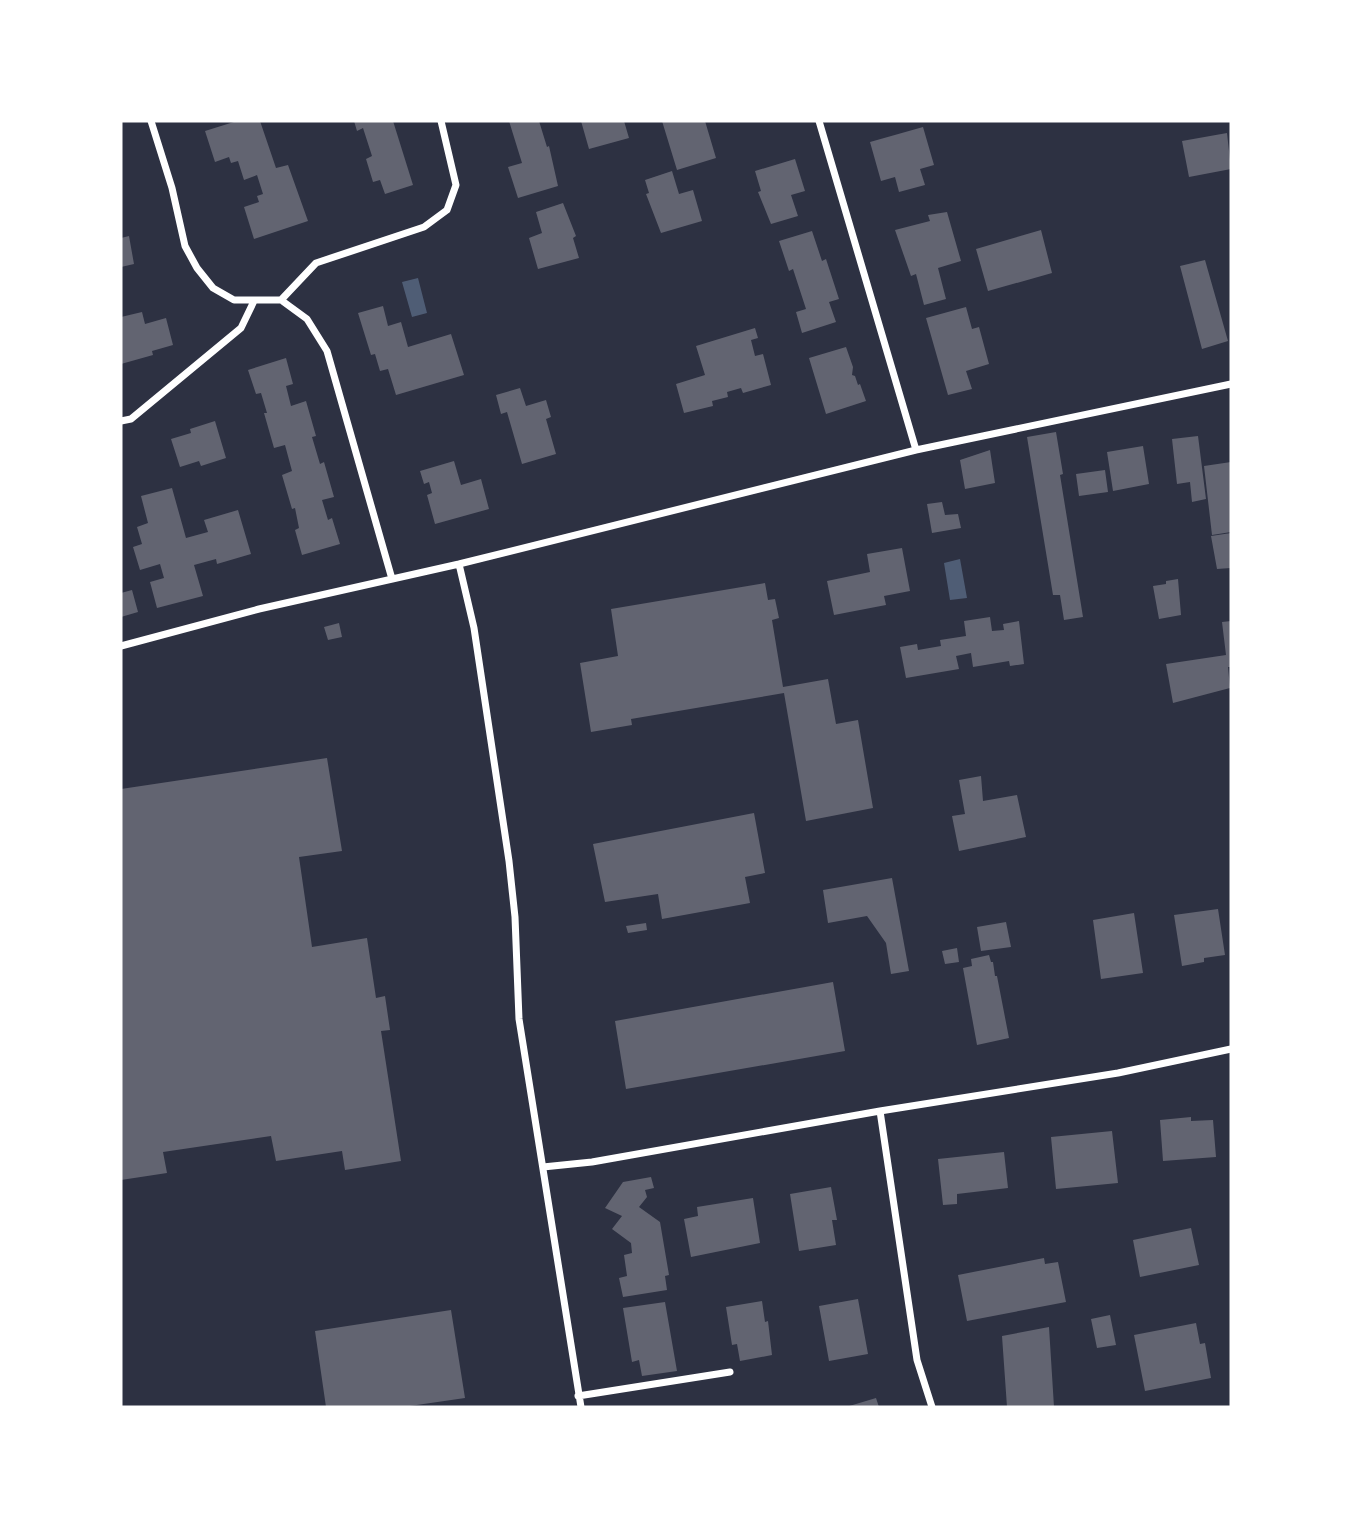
<svg xmlns="http://www.w3.org/2000/svg" width="1352" height="1528" font-family="'Source Serif 4',serif">
	<style>
		.water { fill: #4f5d75 }
		.building { fill: #626471 }
		.lines { fill: none; stroke-linecap: round; stroke-linejoin: round }
		.minor { stroke: #fff; stroke-width: 7 }
	</style>
	<rect width="100%" height="100%" fill="#2d3142"/>
	<path class="water" d="M418,278L427,313L412,317L402,282Z
		M960,559L967,598L950,600L944,563Z"/>
	<path class="building" d="M237,121H260L276,168L288,165L308,221L254,239L244,207L259,202L257,196L263,194L257,175L244,180L238,161L231,163L229,157L215,162L205,131Z
		M354,121H393L413,185L385,194L380,180L373,182L366,159L372,156L363,128L357,131Z
		M509,121H539L547,147L549,146L558,186L518,198L508,167L522,163Z
		M581,121H624L629,138L589,149Z
		M662,121H705L716,158L677,170Z
		M923,127L934,165L920,169L925,185L899,192L895,177L881,181L870,142Z
		M1227,133L1231,169L1189,177L1182,141Z
		M795,159L805,191L791,195L798,216L771,224L758,192L761,191L755,171Z
		M672,171L679,194L693,190L702,221L661,233L646,194L649,193L645,180Z
		M563,203L576,236L573,238L579,258L538,269L529,238L542,233L536,212Z
		M947,212L961,261L938,268L946,299L924,305L916,274L911,276L895,230L930,221L928,215Z
		M1041,230L1052,273L988,291L976,249Z
		M812,231L822,261L826,259L839,299L829,302L836,322L802,333L796,312L806,309L793,269L789,271L779,241Z
		M129,236L134,264L121,267V238Z
		M1205,260L1228,341L1202,349L1180,266Z
		M383,306L388,326L401,322L408,347L451,334L464,375L396,395L388,369L380,371L375,354L371,355L358,313Z
		M966,307L972,329L979,327L989,364L966,371L972,389L948,395L926,318Z
		M142,312L145,324L166,318L173,345L152,351L153,355L121,364V317Z
		M755,328L758,338L751,340L755,356L763,354L771,385L743,393L741,388L727,392L728,397L712,401L713,406L684,413L676,384L705,375L696,346Z
		M846,347L853,367L852,375L855,376L858,385L860,384L866,401L826,414L809,358Z
		M286,358L293,384L286,386L291,406L306,401L316,436L312,437L320,464L324,462L334,497L322,500L328,520L332,518L340,544L302,555L295,530L299,528L295,508L292,509L282,475L292,471L285,445L274,448L264,413H267L261,393L256,394L248,370Z
		M520,388L526,406L546,400L551,417L546,419L556,454L522,464L507,412L501,414L496,395Z
		M215,421L226,458L201,466L199,461L180,467L171,439L191,433L190,429Z
		M1056,432L1063,474L1060,475L1083,617L1064,620L1060,595H1053L1027,437Z
		M1198,436L1206,499L1192,502L1190,482L1177,484L1172,439Z
		M1143,446L1149,484L1113,491L1107,452Z
		M990,450L995,483L965,489L960,460Z
		M454,461L461,485L481,479L489,509L435,524L427,495L432,493L429,482L424,484L420,471Z
		M1231,462V532L1212,535L1204,466Z
		M1105,470L1108,492L1079,496L1076,474Z
		M172,488L186,538L208,532L204,520L238,510L251,554L217,564L216,559L194,565L203,596L157,608L150,582L164,578L160,564L140,570L133,547L142,544L137,527L148,523L141,496Z
		M942,502L945,515L958,514L961,528L932,533L927,504Z
		M1231,533V568L1217,569L1211,536Z
		M902,548L910,591L884,596L886,605L834,615L827,581L870,572L867,554Z
		M1178,579L1181,615L1159,619L1153,586L1166,584V581Z
		M765,583L768,600L775,599L779,618L772,620L783,687L828,679L836,724L858,720L873,808L806,821L784,693L631,719L632,725L591,732L580,663L618,656L611,609Z
		M132,590L138,612L121,617V593Z
		M990,617L992,631L1004,630L1003,624L1019,621L1024,664L1010,666L1009,661L973,667L971,653L956,656L959,669L906,678L900,647L917,644L918,650L941,646L940,640L966,636L964,621Z
		M1231,621V667H1228L1230,688L1173,703L1166,664L1226,655L1222,622Z
		M339,623L342,637L328,640L324,627Z
		M327,758L342,851L299,857L312,947L367,938L376,998L385,996L390,1030L381,1031L401,1161L345,1170L342,1151L276,1161L271,1136L163,1152L167,1173L121,1180V789Z
		M981,776L983,801L1017,795L1026,837L959,851L952,816L965,814L959,780Z
		M754,813L765,873L745,877L750,903L662,919L658,894L605,902L593,844Z
		M892,878L909,971L891,974L886,943L867,916L828,923L823,890Z
		M1218,909L1225,955L1204,958V962L1182,966L1174,915Z
		M1134,913L1143,973L1101,979L1093,920Z
		M1006,922L1011,947L981,951L977,927Z
		M646,923L647,930L628,933L626,926Z
		M957,948L959,962L945,964L942,951Z
		M989,955L991,962H993L995,976H997L1009,1038L977,1045L963,968L972,966L971,959Z
		M833,982L845,1051L626,1089L615,1021Z
		M1191,1117V1121L1213,1120L1216,1157L1163,1161L1160,1120Z
		M1112,1131L1118,1183L1056,1189L1051,1137Z
		M1004,1152L1008,1188L957,1194V1204L943,1205L938,1159Z
		M651,1177L654,1188L645,1190L647,1197L639,1207L660,1222L669,1275L665,1276L667,1290L623,1297L619,1278L627,1276L624,1255L632,1253L631,1243L612,1229L622,1216L605,1208L623,1182Z
		M831,1187L837,1220H832L836,1245L799,1251L790,1194Z
		M753,1198L760,1243L691,1257L684,1219L698,1216L697,1207Z
		M1191,1228L1199,1265L1140,1277L1133,1240Z
		M1044,1258L1045,1264L1058,1262L1066,1302L967,1321L958,1275Z
		M858,1299L868,1354L829,1361L819,1306Z
		M762,1301L765,1322L768,1321L772,1355L740,1361L737,1344L732,1345L726,1307Z
		M665,1302L677,1371L642,1376L639,1360L632,1362L623,1308Z
		M451,1310L465,1398L403,1407H326L315,1331Z
		M1110,1315L1116,1345L1097,1348L1091,1319Z
		M1196,1323L1200,1344L1205,1343L1211,1378L1145,1391L1134,1335Z
		M1049,1327L1054,1407H1007L1002,1336Z
		M876,1398L879,1407H846Z"/>
	<g class="lines">
		<path class="minor" d="M151,121L172,188L185,246L197,268L213,288L234,300H281L307,319L327,351L392,579
			M819,121L916,450
			M281,300L316,263L424,227L447,210L456,185L441,121
			M121,421L131,419L241,328L254,301
			M459,564L474,628L509,861L515,917L519,1019L581,1407
			M121,646L259,609L459,564L916,450L1231,384
			M880,1111L917,1360L932,1407
			M543,1167L592,1162L880,1111L1118,1073L1231,1049
			M578,1396L730,1372"/>
	</g>
	<rect width="1352" height="1528" fill="none" stroke="#ffffff" stroke-width="245"/>
</svg>
